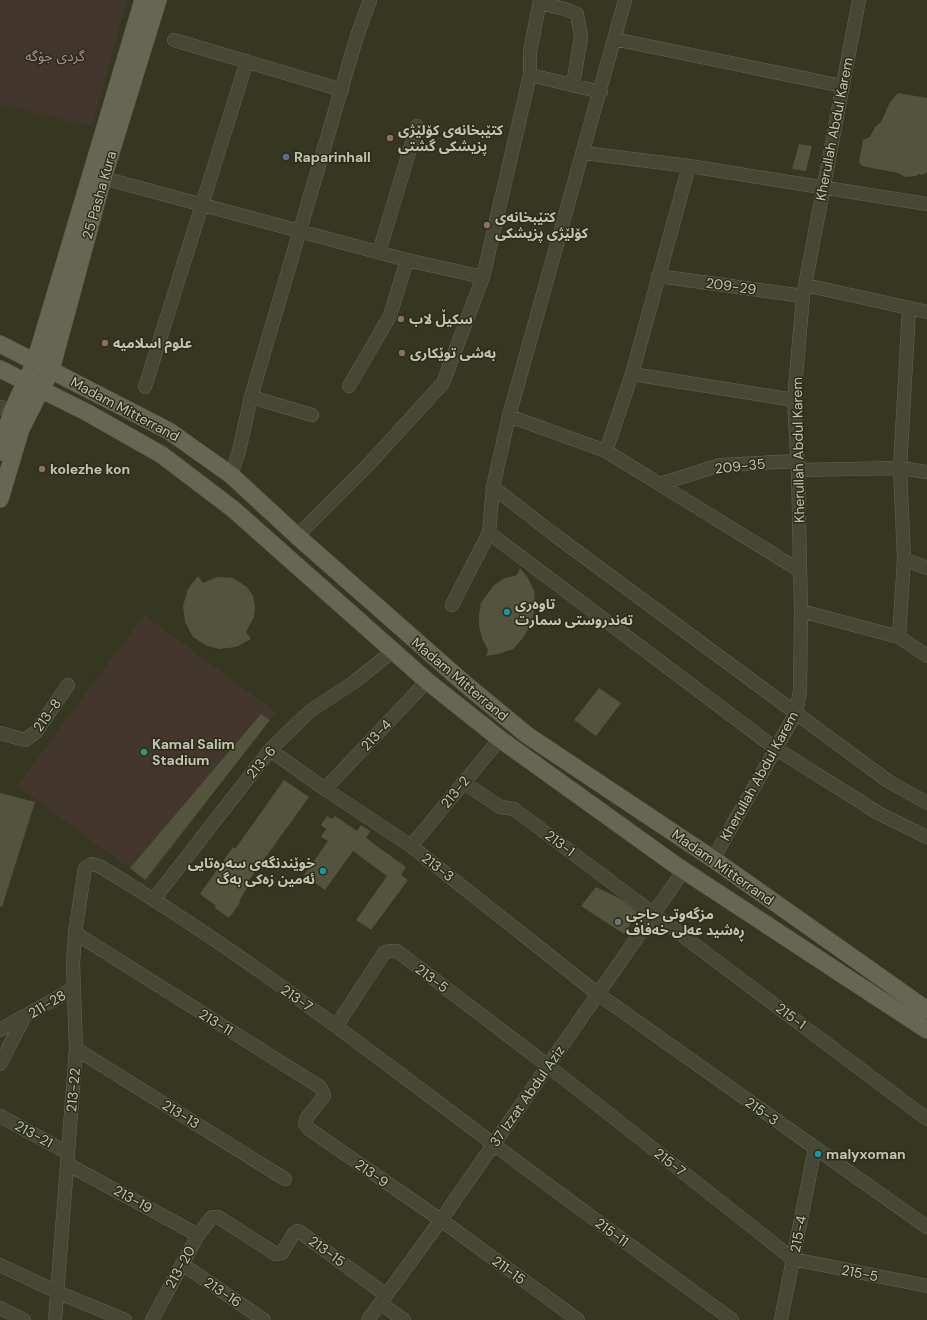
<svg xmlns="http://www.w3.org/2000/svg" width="927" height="1320" font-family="'DM Sans','Noto Sans Arabic',sans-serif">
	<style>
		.green { fill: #43362d }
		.building { fill: #53543b }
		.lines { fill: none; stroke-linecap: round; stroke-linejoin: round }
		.minor-casing { stroke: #646552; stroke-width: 14 }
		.major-casing { stroke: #525441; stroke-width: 18 }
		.minor { stroke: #464735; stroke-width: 13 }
		.major { stroke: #666753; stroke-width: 17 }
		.education-dot { fill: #8d6e63; stroke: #2b2c1a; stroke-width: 1.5 }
		.service-dot { fill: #5c6f8a; stroke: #2b2c1a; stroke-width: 1.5 }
		.culture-dot { fill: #0f9aa8; stroke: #2b2c1a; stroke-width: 1.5 }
		.leisure-dot { fill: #2e9e5b; stroke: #2b2c1a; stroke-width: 1.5 }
		.worship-dot { fill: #6b7280; stroke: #2b2c1a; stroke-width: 1.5 }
		.labels { text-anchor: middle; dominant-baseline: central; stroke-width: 3; stroke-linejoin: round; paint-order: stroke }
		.park-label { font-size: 14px; fill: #ae8e98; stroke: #2b2c1a }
		.street-label { font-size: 14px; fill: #c2c4af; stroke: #2b2c1a }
		.poi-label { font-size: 14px; font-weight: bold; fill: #c2c4af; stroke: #2b2c1a; text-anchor: start }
	</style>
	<rect width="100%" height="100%" fill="#363721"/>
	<path class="green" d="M0,0H127L92,127L0,104Z
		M144,615L276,712L147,881L17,786Z"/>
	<path class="building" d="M898,93L927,98V172L923,175L918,174L916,176L905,177L898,173L862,166L859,162L863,140L870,137L875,127L881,122L890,102Z
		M799,144L812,146L806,171L792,169Z
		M520,568L528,578L534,591L535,606L532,622L523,638L513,649L499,654L486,656L488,650L482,638L479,627V614L481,603L493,586L503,579L517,575Z
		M198,576L203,583L217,577L233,578L247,587L253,596L255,607L254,617L246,632L251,639L236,647L220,649L207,646L193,637L185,622L183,606L188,589Z
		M599,688L621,703L596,736L574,720Z
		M261,714L270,720L145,880L130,868Z
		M284,780L309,797L247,883L249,884L239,902L240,903L229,918L215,908L216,906L200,894L233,847L235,849Z
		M0,793L35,802L2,907L0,906Z
		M327,816L332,819L335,816L357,831L361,825L370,831L366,838L406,867L401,875L408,880L371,930L356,920L387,876L353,851L325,890L304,875L328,841L321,837L326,829L321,825Z
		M596,887L621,899L638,912L624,934L581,906Z"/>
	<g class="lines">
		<defs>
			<path id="minor" d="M540,3L565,9L577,14L581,37L573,85
				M614,39L842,86
				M174,40L342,90
				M530,75L601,92
				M584,153L689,166L927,204
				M103,178L407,260L483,277
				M379,252L417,126
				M658,276L803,296
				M805,285L927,312
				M632,374L794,400
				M349,386L390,316L407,260
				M145,387L247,61
				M251,397L312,415
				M0,407L12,411
				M509,416L606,451L799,570
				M606,451L632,374L689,166
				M798,470L900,468L927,472
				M231,475L239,451L251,397L357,36L370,0
				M660,484L720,465L798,461
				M493,487L552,533L888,781L927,803
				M489,533L775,748L880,814L927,837
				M297,536L368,465L443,383L483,277L530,75V52L540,0
				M904,559L927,568
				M452,605L489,533L493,487L509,416L625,0
				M801,611L899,637L927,656
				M899,637L904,559L900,468L909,309
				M0,733L25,740L36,732L68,685
				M270,750L325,789L411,846L598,994L927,1227
				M463,782L500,807L514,809L927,1119
				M325,789L427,681
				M411,846L500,739
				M713,859L796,713L800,691L801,611L798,470L794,400L803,296L859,0
				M154,899L270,750L310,711L354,682L393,651
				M75,933L320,1087L323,1092L324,1096L306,1119L305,1124L309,1129L441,1220L578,1320
				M337,1025L384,953L390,951H397L547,1065L793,1259L927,1286
				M0,1030L24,1016
				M76,1049L285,1179
				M0,1064L25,1016L74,988
				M0,1116L68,1153
				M67,1164L198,1235
				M182,1264L264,1320
				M0,1265L57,1292L125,1320
				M380,1303L404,1320
				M0,1308L24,1320
				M55,1320L76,1049L73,964L75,933L85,868L92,864L99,866C237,948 364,1047 492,1143C571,1203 652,1261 732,1320
				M152,1320L198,1235L212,1217H218L276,1254L282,1253L294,1233L297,1231L300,1232L386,1295
				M368,1320L441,1220L684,870
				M781,1320L815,1148"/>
			<path id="major" d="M0,344L169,431L231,475L297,536L464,683L527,735L713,859L927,1010
				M0,369L88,413L162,455L233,509L427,681L500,739L674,864L927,1030
				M0,452L12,411L35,362L143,0
				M0,499L21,429L51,370L103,178L158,0"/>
		</defs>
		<use href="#minor" class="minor-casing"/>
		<use href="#major" class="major-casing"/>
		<use href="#minor" class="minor"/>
		<use href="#major" class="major"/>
	</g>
	<g class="education-dot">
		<circle cx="390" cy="138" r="4"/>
		<circle cx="487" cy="225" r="4"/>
		<circle cx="401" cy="319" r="4"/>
		<circle cx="105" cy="343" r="4"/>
		<circle cx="402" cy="353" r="4"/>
		<circle cx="42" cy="469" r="4"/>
	</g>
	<circle class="service-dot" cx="286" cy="157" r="4"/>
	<g class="culture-dot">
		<circle cx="507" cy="612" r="4"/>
		<circle cx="323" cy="871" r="4"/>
		<circle cx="818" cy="1154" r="4"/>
	</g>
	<circle class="leisure-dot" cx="144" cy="752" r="4"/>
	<circle class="worship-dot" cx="618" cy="922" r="4"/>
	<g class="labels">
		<g class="park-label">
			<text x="55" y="56">گردی جۆگە</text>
		</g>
		<g class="street-label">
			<text transform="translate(834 129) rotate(-79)">Kherullah Abdul Karem</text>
			<text transform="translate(99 195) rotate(-74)">25 Pasha Kura</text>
			<text transform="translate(731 286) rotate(8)">209-29</text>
			<text transform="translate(125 409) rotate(28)">Madam Mitterrand</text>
			<text transform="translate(798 450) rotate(-91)">Kherullah Abdul Karem</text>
			<text transform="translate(740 466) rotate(-6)">209-35</text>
			<text transform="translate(460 679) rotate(40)">Madam Mitterrand</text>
			<text transform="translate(47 715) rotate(-54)">213-8</text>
			<text transform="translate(376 735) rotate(-47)">213-4</text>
			<text transform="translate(261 762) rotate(-50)">213-6</text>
			<text transform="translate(759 776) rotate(-61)">Kherullah Abdul Karem</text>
			<text transform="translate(455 792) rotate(-51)">213-2</text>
			<text transform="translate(560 843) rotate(37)">213-1</text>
			<text transform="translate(438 867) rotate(38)">213-3</text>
			<text transform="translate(723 867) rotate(35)">Madam Mitterrand</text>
			<text transform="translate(432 978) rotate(37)">213-5</text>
			<text transform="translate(297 998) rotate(35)">213-7</text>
			<text transform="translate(47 1004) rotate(-31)">211-28</text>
			<text transform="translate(791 1016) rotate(37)">215-1</text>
			<text transform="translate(216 1022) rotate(32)">213-11</text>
			<text transform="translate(73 1090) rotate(-85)">213-22</text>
			<text transform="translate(527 1096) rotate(-55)">37 Izzat Abdul Aziz</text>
			<text transform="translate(762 1111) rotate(35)">215-3</text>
			<text transform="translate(181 1114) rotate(32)">213-13</text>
			<text transform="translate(34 1134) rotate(29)">213-21</text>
			<text transform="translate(670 1162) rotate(38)">215-7</text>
			<text transform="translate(372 1173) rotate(35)">213-9</text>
			<text transform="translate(133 1199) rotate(29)">213-19</text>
			<text transform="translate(612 1232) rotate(36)">215-11</text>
			<text transform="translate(798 1234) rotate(-79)">215-4</text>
			<text transform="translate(327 1251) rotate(36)">213-15</text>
			<text transform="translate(180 1267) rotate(-61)">213-20</text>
			<text transform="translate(509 1270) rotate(36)">211-15</text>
			<text transform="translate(860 1273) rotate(11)">215-5</text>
			<text transform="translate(223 1292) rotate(34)">213-16</text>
		</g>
		<g class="poi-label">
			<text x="398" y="130">کتێبخانەی کۆلێژی<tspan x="398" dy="16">پزیشکی گشتی</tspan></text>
			<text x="294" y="157">Raparinhall</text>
			<text x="495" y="217">كتێبخانە‌ی<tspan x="495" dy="16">كۆلێژی پزیشكی</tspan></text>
			<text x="409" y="319">سكیڵ لاب</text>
			<text x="113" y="343">علوم اسلاميه</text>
			<text x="410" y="353">بە‌شی توێكاری</text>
			<text x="50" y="469">kolezhe kon</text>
			<text x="515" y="604">تاوەری<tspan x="515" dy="16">تەندروستی سمارت</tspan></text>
			<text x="152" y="744">Kamal Salim<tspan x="152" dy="16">Stadium</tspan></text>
			<text x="315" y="863" text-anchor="end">خوێندنگەی سەرەتایی<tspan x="315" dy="16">ئەمین زەکی بەگ</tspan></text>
			<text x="626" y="914">مزگەوتی حاجی<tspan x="626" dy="16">ڕەشید عەلی خەفاف</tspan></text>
			<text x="826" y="1154">malyxoman</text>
		</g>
	</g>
</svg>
